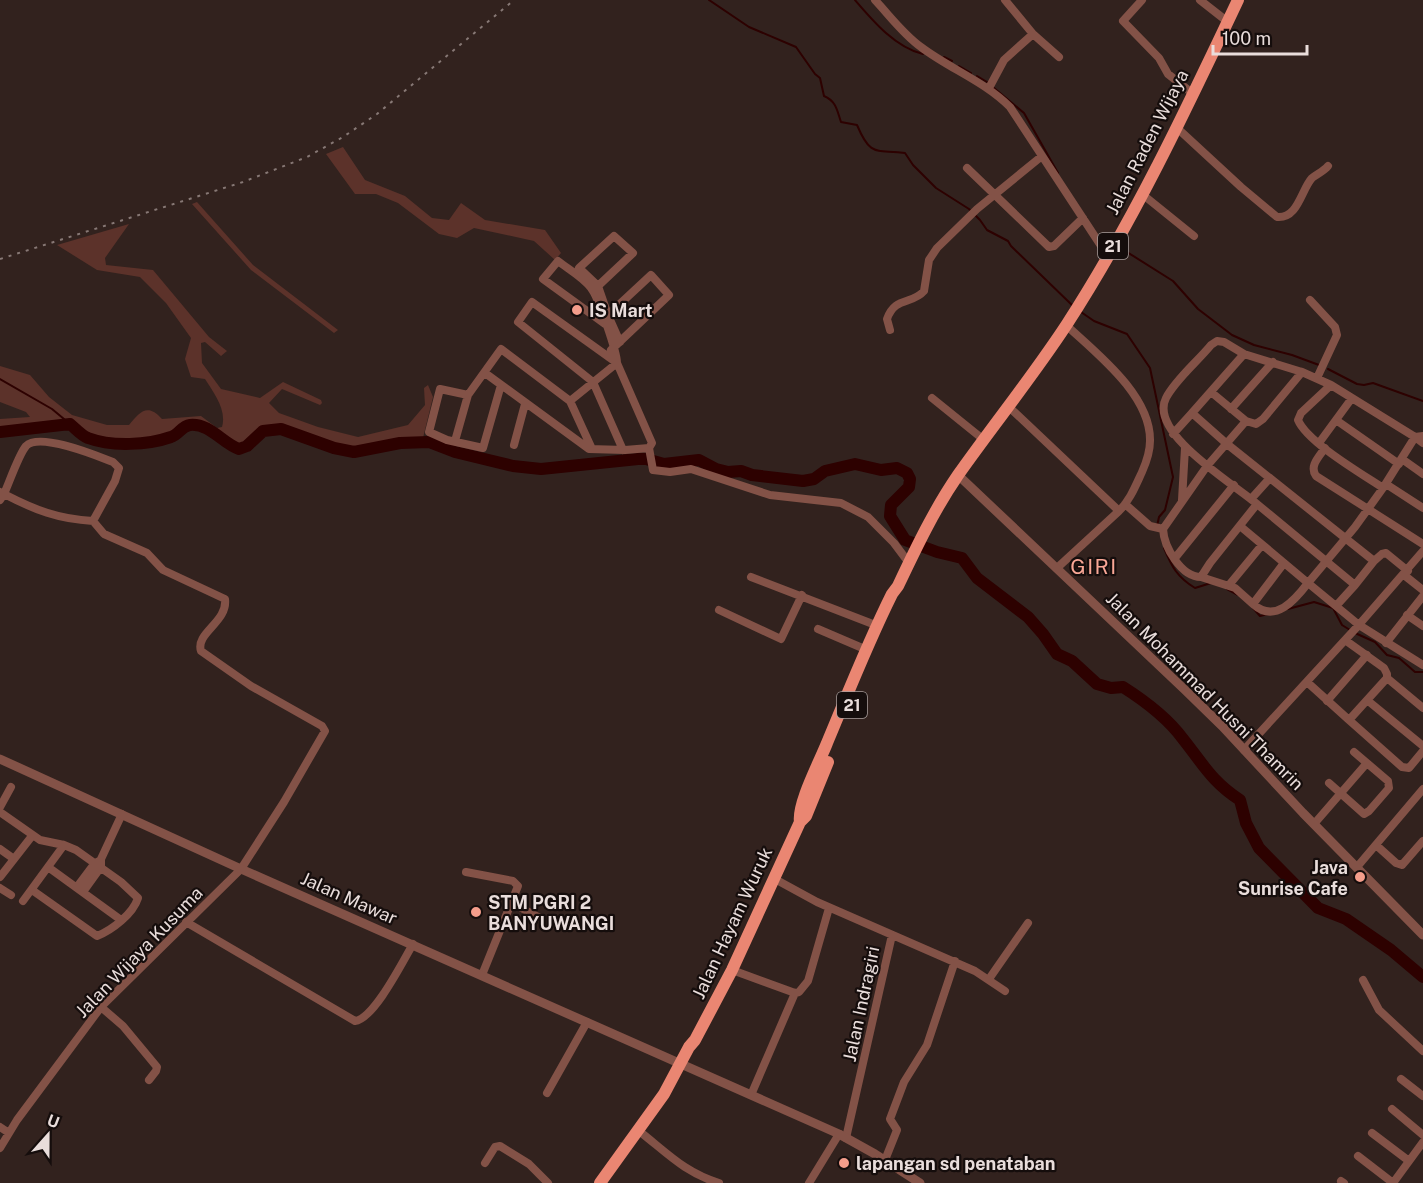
<svg xmlns="http://www.w3.org/2000/svg" width="1423" height="1183" font-family="'Public Sans',sans-serif">
	<style>
		.green { fill: #5c322a }
		.lines { fill: none; stroke-linecap: round; stroke-linejoin: round }
		.stream { stroke: #2d0100; stroke-width: 2 }
		.river { stroke: #2d0100; stroke-width: 12 }
		.minor { stroke: #835247; stroke-width: 8 }
		.tertiary { stroke: #835247; stroke-width: 9 }
		.trunk { stroke: #ea8672; stroke-width: 12 }
		.rail { stroke: #877875; stroke-width: 2; stroke-dasharray: 3 6; stroke-linecap: butt }
		.poi-dot { fill: #f49d8b; stroke: #150d0c; stroke-width: 2 }
		.labels { text-anchor: middle; dominant-baseline: central; stroke-width: 4.5; stroke-linejoin: round; paint-order: stroke }
		.shield { fill: #150d0c; stroke: #a99f9d; stroke-width: 1.5 }
		.shield-label { font-size: 16px; font-weight: bold; fill: #e9dddb }
		.street-label { font-size: 18px; fill: #e9dddb; stroke: #150d0c }
		.poi-label { font-size: 18px; font-weight: bold; fill: #e9dddb; stroke: #150d0c; text-anchor: start }
		.quarter-label { font-size: 21px; letter-spacing: 1.5px; fill: #f9a796; stroke: #150d0c }
	</style>
	<rect width="100%" height="100%" fill="#32221e"/>
	<path class="green" d="M343,147L365,180L405,196L432,218L449,220L461,203L485,220L545,230L561,253L555,260L534,241L474,228L457,238L439,234L398,203L376,194H355L326,154Z
		M197,202L253,265L338,330L334,333L251,270L192,204Z
		M129,224L105,258L106,265L153,270L209,337L227,351L221,356L205,342L201,343L202,363L221,389L260,398L283,382L321,400L322,403L320,405L282,389L269,403L279,413L318,427L358,437L408,425L425,405L424,388L428,385L433,397L422,442L400,443L354,452L334,448L281,429L263,431L247,446L239,449C223,444 210,423 190,425C182,426 178,435 171,437C148,445 111,447 88,438C82,436 76,428 70,424L0,432V419L30,417L26,412L0,402V366L30,375L49,397L72,415L107,425H129C140,411 148,403 162,419L201,416L217,428L222,427C227,410 214,393 205,379L191,377L185,359L191,338L166,303L140,277L97,270L57,245Z"/>
	<g class="lines">
		<path class="stream" d="M709,0L749,27L796,47L815,74L820,78L824,96C836,101 837,110 841,122L857,125C871,158 876,149 905,153L913,165L936,188L969,209L980,220L987,230L1008,241L1011,246L1073,306
			M855,0C873,21 895,47 923,54
			M944,57L952,61
			M959,66L971,73
			M977,76L987,82
			M994,88L1024,113L1058,173
			M1096,234L1108,241
			M1119,247L1173,281L1198,309L1232,335L1254,345L1292,355L1319,365
			M1081,312L1094,321L1127,334L1150,368L1173,477L1165,510L1159,517L1157,526
			M1328,369L1357,384L1364,385L1373,383L1423,401
			M0,379L52,409L70,424
			M1164,548C1172,567 1177,577 1195,588L1211,583
			M1227,589L1238,595
			M1253,608L1260,616L1268,614
			M1288,609L1314,602L1333,608L1342,625L1350,630
			M1355,633L1375,642L1387,655L1399,658L1415,672H1423"/>
		<path class="river" d="M0,432L70,424C76,429 82,436 88,438C112,447 148,445 171,437C178,435 182,426 190,425C210,423 223,444 239,449L247,446L263,431L281,429L334,448L354,452L400,443L429,442L455,452L513,466L541,469L638,459H646L664,464L699,460L716,469L728,472L741,471L752,475L803,481L814,479L825,471L855,464L881,470L897,468L907,473L910,479L909,487L891,505L890,516L905,540L937,552L962,558L977,578L1028,617L1043,634L1057,654L1072,661L1097,684L1111,688L1123,687C1145,701 1167,717 1183,739C1203,764 1212,782 1240,800L1246,823L1259,848L1318,908L1346,919L1391,950L1423,977"/>
		<path class="minor" d="M875,0C890,16 903,34 921,47C950,69 984,81 1010,107L1107,255
			M1005,0L1033,34L1059,57
			M1142,0L1123,21L1159,58L1168,74L1192,93
			M1200,0L1228,22
			M989,88L1004,60L1033,34
			M1176,127L1241,187L1277,217C1298,219 1301,190 1312,178C1317,174 1324,171 1328,166
			M967,168L1049,247L1054,246L1083,218
			M1142,194L1194,236
			M614,236L633,253L598,286L579,268Z
			M593,291L598,286L608,315L651,275L669,295L611,350
			M1310,300L1335,327L1337,335L1317,378
			M608,315L620,342
			M605,324L543,279L558,261C568,269 583,277 591,288C598,296 617,352 617,363
			M1066,325C1096,353 1151,395 1150,441C1150,451 1146,463 1142,472C1135,487 1130,500 1119,511
			M890,330L887,319C895,296 912,305 924,291L929,260L937,248L977,209L1042,156
			M617,363L532,302L518,322L593,382L623,450
			M485,373L589,449L625,450L649,448L653,470L670,472L691,469L770,495L841,503L868,517L894,543L909,563
			M501,385L483,448L447,440L429,432L440,389L468,395L501,349L570,401L617,363L652,443L649,448
			M1211,392L1246,421L1256,424L1263,419L1302,372
			M932,398L984,440
			M570,401L592,449
			M1009,407L1119,511L1057,568
			M1231,409L1273,362
			M1192,413L1244,354
			M1336,420L1399,464
			M1173,434L1192,413L1227,444L1374,561L1382,554L1386,553L1408,571
			M1423,436L1415,437L1331,385L1301,413L1298,420C1307,442 1362,474 1383,488L1415,437L1423,443
			M455,441L468,395
			M1319,443L1352,398
			M514,445L525,404
			M1325,448C1319,457 1309,466 1316,476L1423,544
			M1402,459L1423,474
			M1386,484L1423,508
			M1383,488L1355,527L1308,583L1359,625L1423,665
			M0,492L4,494C35,510 58,519 93,521L115,481L119,468L113,462C97,456 40,432 26,446C19,454 9,483 4,494L0,500
			M1251,499L1270,478
			M1182,500L1185,448
			M1125,504L1150,526L1163,529L1207,466L1246,421
			M1257,504C1234,484 1148,433 1166,398C1175,380 1198,361 1211,345L1217,341L1224,342L1244,354L1302,372L1331,385
			M1240,526L1308,583C1295,600 1275,624 1253,604
			M1163,529C1164,547 1181,577 1201,577L1210,563L1257,504L1355,585L1374,561
			M1175,558L1234,485
			M1404,575L1423,590
			M751,577L878,626
			M1201,577L1235,588L1253,604L1284,563
			M1229,585L1262,545
			M1336,606L1355,585
			M719,610L781,639L802,595
			M1407,615L1423,626
			M818,629L867,650
			M1386,643L1423,596
			M1387,678L1423,708
			M1307,682L1349,720L1387,678V674L1384,668L1345,640
			M1367,700L1423,746
			M1327,701L1367,655
			M1349,720L1402,767L1409,768L1423,751
			M1244,750L1357,627L1423,551
			M1329,783L1364,814L1369,811L1389,788L1388,781L1354,752
			M0,807L11,787
			M0,812L40,840L64,845L76,850L121,882L138,898C133,914 112,930 97,936L32,890
			M1314,824L1367,763
			M1376,845L1396,863L1402,865L1423,841
			M0,849L14,859
			M48,867L121,920
			M1357,867L1423,789
			M466,872L513,881L518,886L482,975
			M0,877L32,836
			M773,878L817,902L975,971L1005,991
			M77,887L95,863L99,861
			M0,888L11,895
			M83,892L101,867V859L122,814
			M23,901L64,845
			M512,903L540,918
			M186,922L355,1021C374,1019 403,961 413,944
			M732,970L795,993L799,992L808,981L829,908
			M989,979L1028,923
			M1363,980L1379,1010L1423,1051
			M101,1007L123,1026L157,1067L156,1071L149,1080
			M1401,1079L1423,1096
			M547,1093L587,1022
			M751,1095L795,993
			M1392,1109L1423,1135
			M0,1127L9,1133
			M639,1131C666,1152 685,1173 719,1183
			M1372,1133L1409,1161
			M846,1138L892,935
			M0,1148L17,1120L101,1007L241,869L284,802L325,731L322,726L251,686L201,651C195,633 228,622 225,599L163,570L147,553L104,534L93,521
			M1358,1156L1393,1183
			M885,1160L897,1130L890,1119L904,1082L927,1045L955,961
			M485,1163L495,1147L500,1146L529,1164L548,1183
			M1341,1181L1344,1183
			M809,1183L839,1134
			M1393,1183L1423,1142"/>
		<path class="tertiary" d="M958,475L1184,689L1222,726L1303,813L1423,935
			M0,759L241,869L839,1134L875,1154L920,1183"/>
		<path class="trunk" d="M800,822C797,804 820,761 827,743C848,693 868,642 892,594L898,586C916,548 934,510 958,475C994,424 1033,376 1067,324C1133,222 1186,110 1238,0
			M600,1183L664,1094L689,1047L695,1040L732,970L800,822L806,816L828,762"/>
		<path class="rail" d="M0,259L243,182L307,157L343,137L377,114L514,0"/>
	</g>
	<g class="poi-dot">
		<circle cx="577" cy="310" r="6"/>
		<circle cx="1360" cy="877" r="6"/>
		<circle cx="476" cy="912" r="6"/>
		<circle cx="844" cy="1163" r="6"/>
	</g>
	<g class="labels">
		<g class="shield">
			<rect x="1098" y="233" width="30" height="26" rx="4.5"/>
			<rect x="837" y="692" width="30" height="26" rx="4.5"/>
		</g>
		<g class="shield-label">
			<text x="1113" y="246">21</text>
			<text x="852" y="705">21</text>
		</g>
		<g class="street-label">
			<text transform="translate(1147 142) rotate(-63)">Jalan Raden Wijaya</text>
			<text transform="translate(1205 691) rotate(45)">Jalan Mohammad Husni Thamrin</text>
			<text transform="translate(349 898) rotate(24)">Jalan Mawar</text>
			<text transform="translate(732 923) rotate(-65)">Jalan Hayam Wuruk</text>
			<text transform="translate(139 952) rotate(-46)">Jalan Wijaya Kusuma</text>
			<text transform="translate(861 1004) rotate(-78)">Jalan Indragiri</text>
		</g>
		<g class="poi-label">
			<text x="589" y="310">IS Mart</text>
			<text x="1348" y="867" text-anchor="end">Java<tspan x="1348" dy="21">Sunrise Cafe</tspan></text>
			<text x="488" y="902">STM PGRI 2<tspan x="488" dy="21">BANYUWANGI</tspan></text>
			<text x="856" y="1163">lapangan sd penataban</text>
		</g>
		<g class="quarter-label">
			<text x="1094" y="566">GIRI</text>
		</g>
	</g>
	<g transform="translate(48 1135) rotate(21)" stroke="#150d0c" stroke-width="4.5" paint-order="stroke">
	<path d="M0-4.5L10 22L0 15L-10 22Z" fill="#e9dddb"/>
	<text y="-9" font-size="16" font-weight="bold" text-anchor="middle" fill="#e9dddb">U</text>
	</g>
	<path d="M1213 45v9h94v-9" fill="none" stroke="#e9dddb" stroke-width="3"/>
	<text x="1222" y="45" font-size="18" fill="#e9dddb" stroke="#150d0c" stroke-width="4.5" paint-order="stroke">100 m</text>
</svg>
